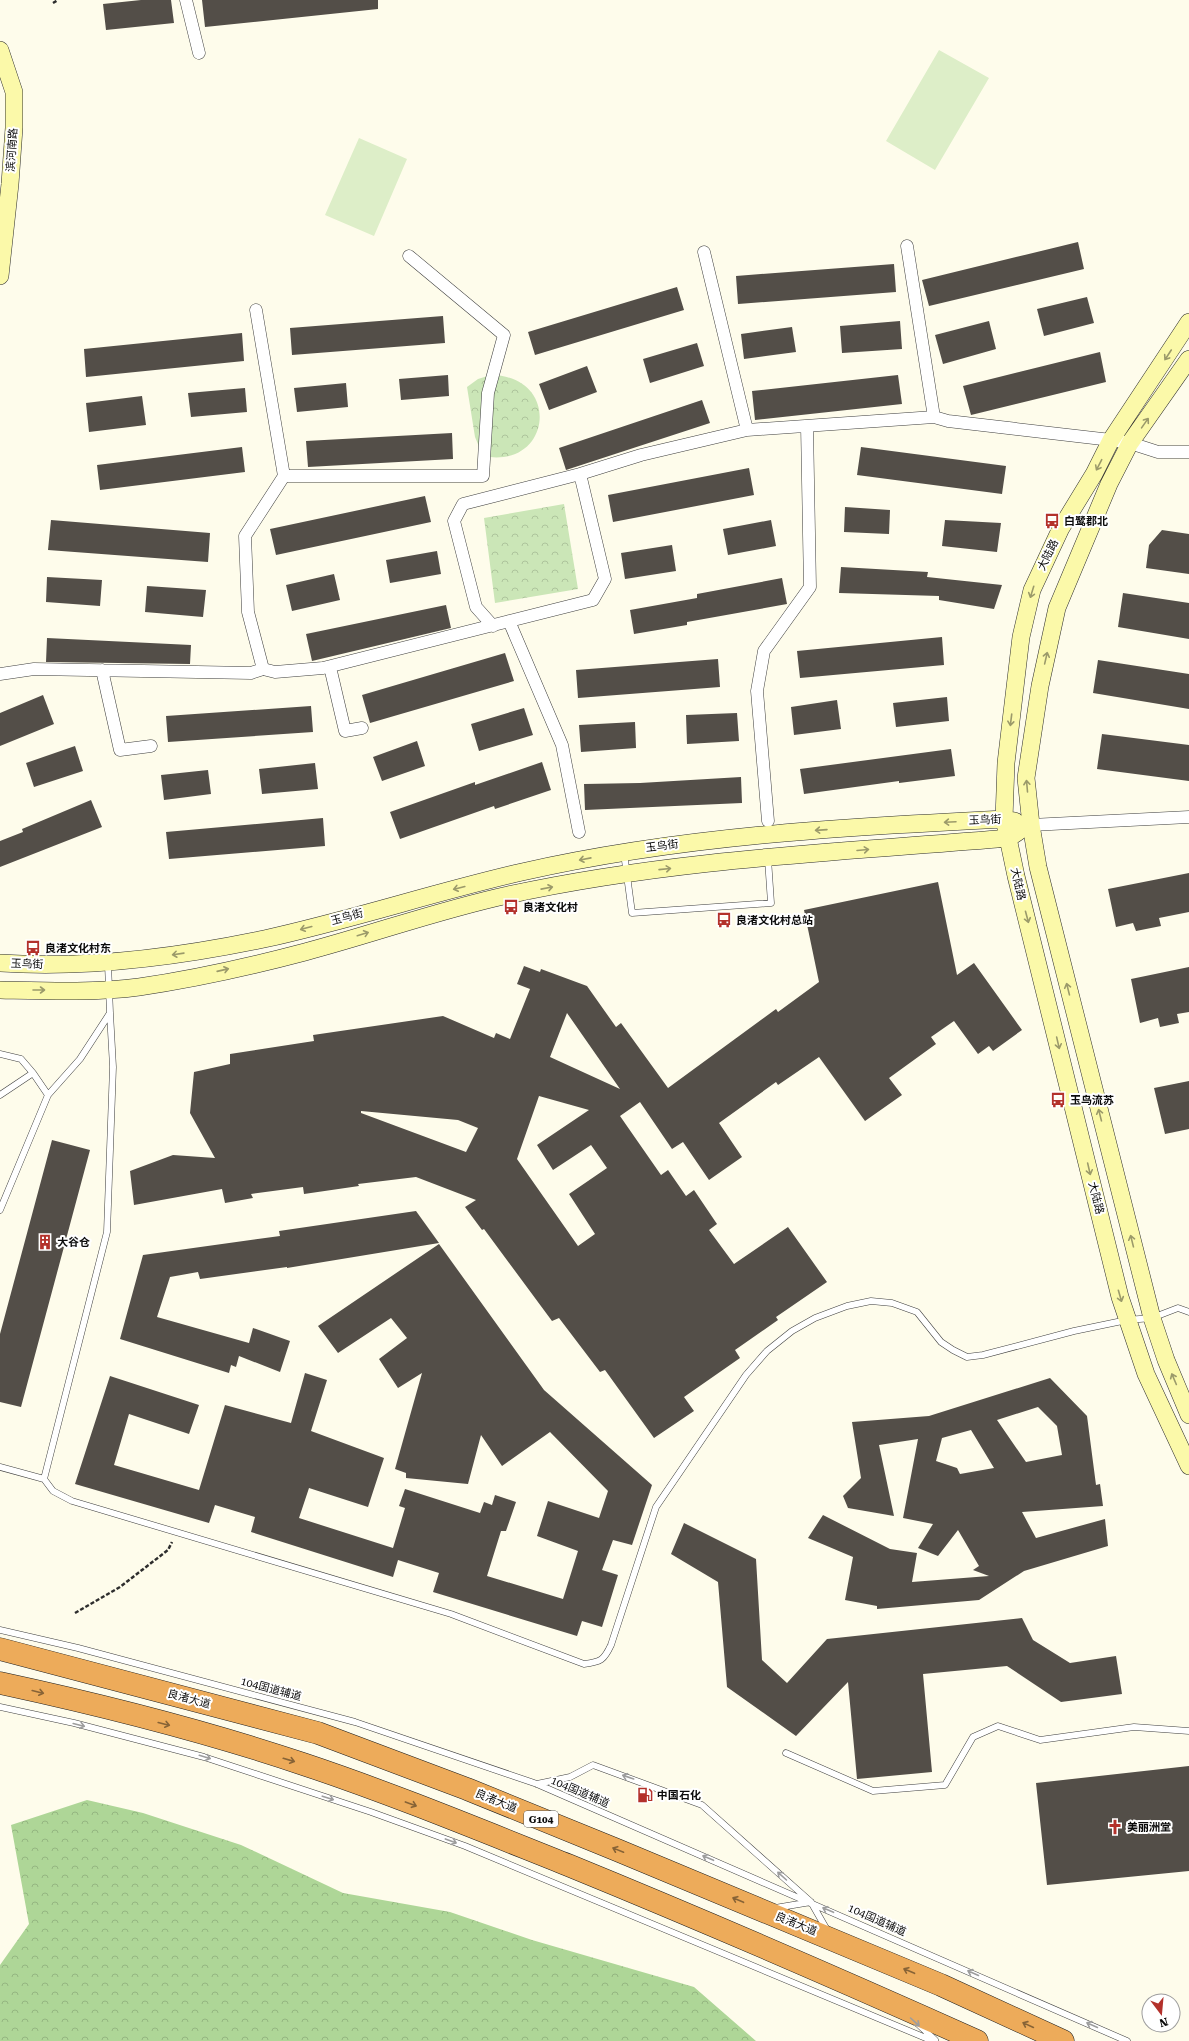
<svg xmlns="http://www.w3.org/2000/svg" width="1189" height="2041" font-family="'Roboto Serif','Noto Sans SC',serif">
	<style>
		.forest { fill: url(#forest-crowns) }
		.park { fill: url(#park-crowns) }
		.pitch { fill: #ddeec8 }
		.building { fill: #534e48; fill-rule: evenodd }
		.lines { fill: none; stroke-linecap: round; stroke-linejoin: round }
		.lane-casing { stroke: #3e3e3e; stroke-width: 7 }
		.street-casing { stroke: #3e3e3e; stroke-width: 13 }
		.secondary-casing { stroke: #2d2d2d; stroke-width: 18 }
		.highway-casing { stroke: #1c1c1c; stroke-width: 23 }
		.path { stroke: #2d2d2d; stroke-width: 2.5; stroke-dasharray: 4 2; stroke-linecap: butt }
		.lane { stroke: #fff; stroke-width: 6 }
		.street { stroke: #fff; stroke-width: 12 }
		.secondary { stroke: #fbf9a9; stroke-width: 17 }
		.highway { stroke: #edab5a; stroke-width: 22 }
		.oneway { stroke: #9b9a6a }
		.oneway2 { stroke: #876336 }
		.oneway3 { stroke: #9d9d9d }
		.labels { text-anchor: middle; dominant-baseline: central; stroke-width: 4; stroke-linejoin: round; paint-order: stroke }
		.shield { fill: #fff; stroke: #545454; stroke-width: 1 }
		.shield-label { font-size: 10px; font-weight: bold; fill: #0b0b0b }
		.street-label { font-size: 11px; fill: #0b0b0b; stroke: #fff }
		.poi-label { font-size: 11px; font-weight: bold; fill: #0b0b0b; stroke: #fff; text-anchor: start }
	</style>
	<defs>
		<pattern id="forest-crowns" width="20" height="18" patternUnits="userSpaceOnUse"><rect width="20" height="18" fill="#aed697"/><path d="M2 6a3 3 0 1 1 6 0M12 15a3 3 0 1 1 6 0" fill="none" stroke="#94b681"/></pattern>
		<pattern id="park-crowns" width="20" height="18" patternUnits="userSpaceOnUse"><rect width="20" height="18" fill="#cbe6b7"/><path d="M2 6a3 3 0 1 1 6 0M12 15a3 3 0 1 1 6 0" fill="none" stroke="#adc49c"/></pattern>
	</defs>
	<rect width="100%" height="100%" fill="#fefceb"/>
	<path class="forest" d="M87,1800L143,1813L241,1845L343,1893L450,1912L532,1940L694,1987L756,2041H0V1965L29,1924L11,1825Z"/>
	<path class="park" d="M491,375C562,376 552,470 483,456L475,437L467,387L478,379Z
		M564,504L578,589L495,603L484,518Z"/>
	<path class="pitch" d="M939,50L989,78L935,170L886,141Z
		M359,138L407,159L374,236L325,215Z"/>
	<path class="building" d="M141,0H171L174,23L106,30L103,4Z
		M202,0H378V9L205,27Z
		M1078,242L1084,269L929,306L922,280Z
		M894,264L896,292L738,304L736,276Z
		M677,287L684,310L535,355L528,332Z
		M1087,297L1094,323L1044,336L1037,309Z
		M443,316L445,343L292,355L290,328Z
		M900,321L902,349L842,353L840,326Z
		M989,321L996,349L943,364L935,335Z
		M792,327L796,352L744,359L741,334Z
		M242,333L244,361L86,377L84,349Z
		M697,343L704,366L650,383L643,359Z
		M1100,352L1106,382L971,415L963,386Z
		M587,366L597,392L549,410L539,384Z
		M448,375L449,396L401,400L399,379Z
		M898,375L902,404L755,420L752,391Z
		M346,383L348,407L297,412L294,388Z
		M245,388L247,412L191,417L188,393Z
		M142,396L146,425L89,432L86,403Z
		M702,400L710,423L566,470L559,448Z
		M452,433L453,459L308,467L306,441Z
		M242,447L245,472L100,490L97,465Z
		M861,447L1006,466L1002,494L857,475Z
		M749,468L754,495L613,522L608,495Z
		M425,496L431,522L276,555L270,529Z
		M845,507L890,510L889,534L844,532Z
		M51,520L210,533L208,562L48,550Z
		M771,520L776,546L728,555L723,529Z
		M945,520L1001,523L997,552L942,546Z
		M1162,530L1189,534V574L1146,568L1149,545Z
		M672,545L676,571L625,579L621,553Z
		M437,551L441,574L390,583L386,560Z
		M841,567L928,572L927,577L1002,585L994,609L939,600V596L839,593Z
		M334,574L340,600L292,611L286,585Z
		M47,577L102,580L100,606L46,602Z
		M782,578L787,604L687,622V625L634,634L630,610L697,598V594Z
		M147,586L206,590L203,617L145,612Z
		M1123,593L1189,603V639L1118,627Z
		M446,605L451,628L312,661L306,634Z
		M942,637L944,665L800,678L797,651Z
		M47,638L191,645L190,664L46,662Z
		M505,653L514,681L370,723L362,695Z
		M718,659L720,687L578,698L576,670Z
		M1098,660L1189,674V709L1093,693Z
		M43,695L54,724L0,746V713Z
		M947,697L949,721L896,727L893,703Z
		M837,700L841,729L794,735L791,707Z
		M311,706L313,732L168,742L166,716Z
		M524,708L533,735L479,751L471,724Z
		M737,713L739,741L687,744L686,715Z
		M635,722L636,748L581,752L579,725Z
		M1102,734L1189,745V781L1097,769Z
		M417,741L425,766L382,781L373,757Z
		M75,746L83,771L34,787L26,763Z
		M951,749L955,776L899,783V781L804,794L800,769Z
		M542,762L551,790L495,809L494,806L400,839L390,812L475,782V785Z
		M315,763L318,789L262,794L259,769Z
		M208,770L211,794L164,800L161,775Z
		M741,777L742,803L585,810L584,784L640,783Z
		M91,800L102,827L0,867V841L23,832L22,829Z
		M323,818L325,846L169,859L166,832Z
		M1189,873V912L1159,918L1161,926L1136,931L1133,923L1116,927L1108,889Z
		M938,882L957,975L974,963L1022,1030L993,1051L989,1046L978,1054L954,1021L931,1037L936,1044L889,1078L902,1095L865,1121L819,1057L778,1085L776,1082L719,1123L742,1157L709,1180L683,1142L672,1149L640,1102L620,1116L661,1175L668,1170L686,1196L694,1190L717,1224L709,1230L734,1264L788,1227L827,1282L776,1317L778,1320L735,1350L740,1358L684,1397L694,1411L654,1438L605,1370L600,1372L559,1318L552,1321L484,1229L482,1230L465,1207L476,1200L416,1177L358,1184L359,1186L304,1194L303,1187L251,1194L253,1198L225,1203L222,1189L134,1205L130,1171L173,1155L215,1158L190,1113L194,1072L230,1064V1054L314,1041L313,1035L443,1016L494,1038L496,1033L510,1039L530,989L517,984L524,966L540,972L541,969L587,986L616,1027L621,1023L668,1088L776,1009L778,1012L819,982L804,910ZM567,1013L620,1089L550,1057ZM539,1096L589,1110L537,1145L553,1170L591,1145L607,1168L569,1194L595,1234L578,1246L517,1159ZM361,1111L458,1120L478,1128L466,1152L361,1113Z
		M1189,967V1012L1177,1014L1179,1023L1160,1027L1158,1018L1140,1023L1131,979Z
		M1189,1081V1129L1165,1134L1154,1088Z
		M52,1140L90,1150L21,1407L0,1402V1334Z
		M416,1211L439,1243L287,1268V1267L200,1279L198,1272L170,1277L157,1317L249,1343L253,1328L290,1341L280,1372L239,1356L236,1367L231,1365L229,1373L120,1339L143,1255L280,1236L279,1231Z
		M439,1244L544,1390L652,1485L632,1545L613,1540L602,1570L618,1575L602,1627L582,1621L577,1636L433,1592L439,1573L398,1560L393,1577L251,1532L255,1517L215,1505L209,1523L75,1484L110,1376L199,1405L189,1434L129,1414L114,1465L199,1490L225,1405L291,1423L305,1373L327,1380L311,1431L384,1458L368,1507L309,1488L299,1518L393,1548L405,1508L399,1506L405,1489L480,1513L484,1502L492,1505L495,1495L516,1502L506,1531H501L487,1576L563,1599L578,1551L537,1536L548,1501L599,1518L608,1491L550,1432L502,1466L481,1435L468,1484L406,1478V1473L395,1469L422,1373L398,1388L379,1359L407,1338L391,1318L338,1353L318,1326Z
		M1050,1378L1087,1416L1096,1485L1100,1484L1103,1506L1022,1512L1036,1538L1105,1519L1108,1546L1024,1571L979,1600L877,1609V1606L845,1600L853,1557L808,1538L823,1515L890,1549L917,1553L912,1582L989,1576L973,1570L979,1566L958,1530L938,1556L918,1548L933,1524L903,1518L918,1439L879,1445L894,1516L848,1508L843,1496L861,1478L852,1422L929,1416ZM1038,1407L1057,1426L1062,1455L1026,1462L997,1420ZM971,1430L994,1468L960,1474L957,1468L936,1461L942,1438Z
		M684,1523L756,1559L762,1660L787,1683L827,1639L1022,1618L1033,1640L1070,1663L1116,1656L1122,1694L1061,1702L1007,1666L923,1674L932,1772L857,1779L848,1682L796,1736L727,1687L718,1582L671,1554Z
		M1189,1766V1871L1047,1885L1036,1783Z"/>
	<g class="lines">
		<defs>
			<path id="lane" d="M624,853L632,913L771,903L768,859
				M0,1054L21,1059L33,1073L48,1095
				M0,1095L33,1073
				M0,1210L48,1095L80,1059L110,1013L108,964
				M0,1467L44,1479L53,1491L72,1501L451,1614L584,1664C601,1662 604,1660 611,1645L656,1507L746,1375L767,1351L792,1331L815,1318L847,1306L871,1301L892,1303L917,1312L941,1342L953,1350L967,1357L983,1355L1074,1331L1127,1320L1152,1318L1178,1308L1189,1312
				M44,1479L107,1232L113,1067L110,1013
				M0,1630L78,1648L355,1722L537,1784L1127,2041
				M0,1707L74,1723L204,1757L371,1812L465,1846L933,2041
				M786,1753L873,1791L945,1785L973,1737L998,1726L1040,1740L1134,1727L1189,1731
				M537,1784L570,1777L593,1765L702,1805L811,1902L827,1930
				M775,1908L811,1902
				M917,2023L935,2040"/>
			<path id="street" d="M186,0L199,53
				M907,246L934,417
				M704,252L747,430
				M256,310L284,476L245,536L248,612L263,669
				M284,476H483L488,393L504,335L409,256
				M509,621L562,745L579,832
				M493,626L476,607L454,521L463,504L580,474
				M330,667L345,731L362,728
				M102,670L120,750L151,746
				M0,674L34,669L251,673L263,669L275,672L323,668L593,600L605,579L580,474L641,455L747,430L934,417L948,421L1111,440L1130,443L1158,452H1189
				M768,821L757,691L764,651L810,587L807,426
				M1031,825L1189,817"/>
			<path id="secondary" d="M0,50L14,92V128L10,184L0,276
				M1189,322L1111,440L1094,474L1061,528L1032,590L1021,637L1006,763L1004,819L1016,876L1120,1297L1146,1374L1189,1466
				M1189,359L1130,443L1109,484L1057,608L1040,686L1026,778L1031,825L1038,867L1152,1318L1166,1360L1189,1415
				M0,963C88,969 178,957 264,939C351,920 435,892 522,872C680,836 842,827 1004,819L1015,821
				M0,990C45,991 94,993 139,987C194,979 252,966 305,952C373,934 439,910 508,895C672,859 842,852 1009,838L1018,832"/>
			<path id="highway" d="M0,1649L318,1733L467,1789L617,1850L941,1985L1063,2041
				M0,1683C102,1705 205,1731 303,1764C393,1794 480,1830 568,1865C705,1921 841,1980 977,2041"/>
		</defs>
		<use href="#lane" class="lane-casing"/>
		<use href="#street" class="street-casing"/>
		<use href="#secondary" class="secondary-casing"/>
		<use href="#highway" class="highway-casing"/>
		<path class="path" d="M53,3L58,0
			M75,1613L120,1587L168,1550L172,1542"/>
		<use href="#lane" class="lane"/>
		<use href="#street" class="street"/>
		<use href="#secondary" class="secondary"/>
		<use href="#highway" class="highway"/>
	</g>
	<defs><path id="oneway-shaft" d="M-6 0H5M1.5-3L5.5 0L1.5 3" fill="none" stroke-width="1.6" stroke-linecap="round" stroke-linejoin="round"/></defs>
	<g class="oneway">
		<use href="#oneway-shaft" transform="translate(1168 355) rotate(123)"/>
		<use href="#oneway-shaft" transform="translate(1145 423) rotate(-55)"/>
		<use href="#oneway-shaft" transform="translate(1099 465) rotate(117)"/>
		<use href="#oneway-shaft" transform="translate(1032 592) rotate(107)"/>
		<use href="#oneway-shaft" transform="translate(1046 658) rotate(-77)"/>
		<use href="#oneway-shaft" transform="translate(1011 720) rotate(97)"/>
		<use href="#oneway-shaft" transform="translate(1027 786) rotate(-95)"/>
		<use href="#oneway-shaft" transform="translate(950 822) rotate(177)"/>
		<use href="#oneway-shaft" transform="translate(821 830) rotate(176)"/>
		<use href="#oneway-shaft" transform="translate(863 850) rotate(-5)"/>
		<use href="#oneway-shaft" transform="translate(585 859) rotate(169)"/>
		<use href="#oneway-shaft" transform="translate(665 869) rotate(-6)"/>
		<use href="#oneway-shaft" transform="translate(459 888) rotate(166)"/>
		<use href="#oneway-shaft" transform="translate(547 888) rotate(-11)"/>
		<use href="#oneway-shaft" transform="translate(1027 917) rotate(75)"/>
		<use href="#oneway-shaft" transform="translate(306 928) rotate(165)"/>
		<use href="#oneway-shaft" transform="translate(363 934) rotate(-17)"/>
		<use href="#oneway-shaft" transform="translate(178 954) rotate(172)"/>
		<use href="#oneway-shaft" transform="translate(223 970) rotate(-13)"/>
		<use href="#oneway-shaft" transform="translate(1068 989) rotate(-104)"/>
		<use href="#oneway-shaft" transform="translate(39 990)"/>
		<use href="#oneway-shaft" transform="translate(1058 1043) rotate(77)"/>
		<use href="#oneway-shaft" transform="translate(1100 1115) rotate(-104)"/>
		<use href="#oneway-shaft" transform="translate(1089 1169) rotate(77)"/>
		<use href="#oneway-shaft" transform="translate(1132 1241) rotate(-104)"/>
		<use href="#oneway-shaft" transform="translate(1120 1296) rotate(74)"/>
		<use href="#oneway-shaft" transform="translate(1174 1379) rotate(-113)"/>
	</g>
	<g class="oneway2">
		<use href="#oneway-shaft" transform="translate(38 1692) rotate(14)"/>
		<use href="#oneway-shaft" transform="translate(164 1724) rotate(14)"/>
		<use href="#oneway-shaft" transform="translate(289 1760) rotate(16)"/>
		<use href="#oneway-shaft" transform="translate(411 1804) rotate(20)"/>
		<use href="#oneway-shaft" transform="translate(618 1850) rotate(-158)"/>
		<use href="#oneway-shaft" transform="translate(738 1900) rotate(-157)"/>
		<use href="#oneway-shaft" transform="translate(909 1971) rotate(-157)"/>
		<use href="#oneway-shaft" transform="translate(1028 2025) rotate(-155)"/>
	</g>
	<g class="oneway3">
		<use href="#oneway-shaft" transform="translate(79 1725) rotate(14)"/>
		<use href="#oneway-shaft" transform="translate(205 1757) rotate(17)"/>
		<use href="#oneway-shaft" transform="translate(628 1777) rotate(-161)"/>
		<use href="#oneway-shaft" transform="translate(328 1798) rotate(18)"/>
		<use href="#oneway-shaft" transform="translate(451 1841) rotate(20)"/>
		<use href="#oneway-shaft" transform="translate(708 1858) rotate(-157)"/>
		<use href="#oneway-shaft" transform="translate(782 1876) rotate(-138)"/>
		<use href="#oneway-shaft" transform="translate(828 1910) rotate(-157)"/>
		<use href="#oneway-shaft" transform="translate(973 1973) rotate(-156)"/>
		<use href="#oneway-shaft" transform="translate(915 2022) rotate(42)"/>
		<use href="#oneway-shaft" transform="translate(1092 2025) rotate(-156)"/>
	</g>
	<defs>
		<symbol id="bus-bare" viewBox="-9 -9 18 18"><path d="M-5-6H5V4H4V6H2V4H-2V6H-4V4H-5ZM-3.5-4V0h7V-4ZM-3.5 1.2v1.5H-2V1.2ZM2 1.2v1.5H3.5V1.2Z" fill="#b3312b" stroke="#fff" stroke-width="2.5" paint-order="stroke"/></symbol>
		<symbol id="building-bare" viewBox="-9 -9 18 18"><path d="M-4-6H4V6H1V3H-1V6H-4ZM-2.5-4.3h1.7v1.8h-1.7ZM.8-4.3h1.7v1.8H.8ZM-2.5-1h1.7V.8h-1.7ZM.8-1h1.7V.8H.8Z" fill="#b3312b" stroke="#fff" stroke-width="2.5" paint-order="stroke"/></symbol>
		<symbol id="fuel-bare" viewBox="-9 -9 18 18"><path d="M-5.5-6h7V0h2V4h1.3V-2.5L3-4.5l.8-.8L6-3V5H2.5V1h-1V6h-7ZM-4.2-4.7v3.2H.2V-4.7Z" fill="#b3312b" stroke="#fff" stroke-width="2.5" paint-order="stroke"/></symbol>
		<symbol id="church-bare" viewBox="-9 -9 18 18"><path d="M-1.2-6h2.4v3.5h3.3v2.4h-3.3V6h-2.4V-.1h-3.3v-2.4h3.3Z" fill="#b3312b" stroke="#fff" stroke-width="2.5" paint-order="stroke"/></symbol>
	</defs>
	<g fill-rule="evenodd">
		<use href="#bus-bare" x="1041" y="510" width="22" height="22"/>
		<use href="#bus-bare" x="500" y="896" width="22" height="22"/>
		<use href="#bus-bare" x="713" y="909" width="22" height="22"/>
		<use href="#bus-bare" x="22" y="937" width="22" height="22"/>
		<use href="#bus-bare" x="1047" y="1089" width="22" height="22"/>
		<use href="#building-bare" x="34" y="1231" width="22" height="22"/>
		<use href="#fuel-bare" x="634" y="1784" width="22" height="22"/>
		<use href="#church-bare" x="1104" y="1816" width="22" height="22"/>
	</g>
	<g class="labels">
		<rect class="shield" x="524" y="1811" width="34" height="16" rx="3"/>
		<g class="shield-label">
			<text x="541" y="1819">G104</text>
		</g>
		<g class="street-label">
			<text transform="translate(12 150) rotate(-86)">滨河南路</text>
			<text transform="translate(1048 555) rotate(-64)">大陆路</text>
			<text transform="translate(985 820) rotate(-2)">玉鸟街</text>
			<text transform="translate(662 846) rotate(-7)">玉鸟街</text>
			<text transform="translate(1018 884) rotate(77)">大陆路</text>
			<text transform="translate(347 917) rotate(-15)">玉鸟街</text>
			<text transform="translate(27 964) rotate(2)">玉鸟街</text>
			<text transform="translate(1096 1198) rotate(76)">大陆路</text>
			<text transform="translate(271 1689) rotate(15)">104国道辅道</text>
			<text transform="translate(189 1699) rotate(15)">良渚大道</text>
			<text transform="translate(580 1792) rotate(23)">104国道辅道</text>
			<text transform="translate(496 1801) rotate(22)">良渚大道</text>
			<text transform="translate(877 1920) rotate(24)">104国道辅道</text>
			<text transform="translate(796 1924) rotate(22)">良渚大道</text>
		</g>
		<g class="poi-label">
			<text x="1064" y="521">白鹭郡北</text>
			<text x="523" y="907">良渚文化村</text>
			<text x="736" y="920">良渚文化村总站</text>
			<text x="45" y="948">良渚文化村东</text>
			<text x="1070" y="1100">玉鸟流苏</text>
			<text x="57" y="1242">大谷仓</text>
			<text x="657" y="1795">中国石化</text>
			<text x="1127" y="1827">美丽洲堂</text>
		</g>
	</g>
	<g transform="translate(1161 2013) rotate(164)"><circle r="19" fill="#ffffff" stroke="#9d9d9d"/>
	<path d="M0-3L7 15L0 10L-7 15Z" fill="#b3312b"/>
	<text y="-6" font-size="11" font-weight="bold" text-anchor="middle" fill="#0b0b0b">N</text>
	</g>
</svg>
